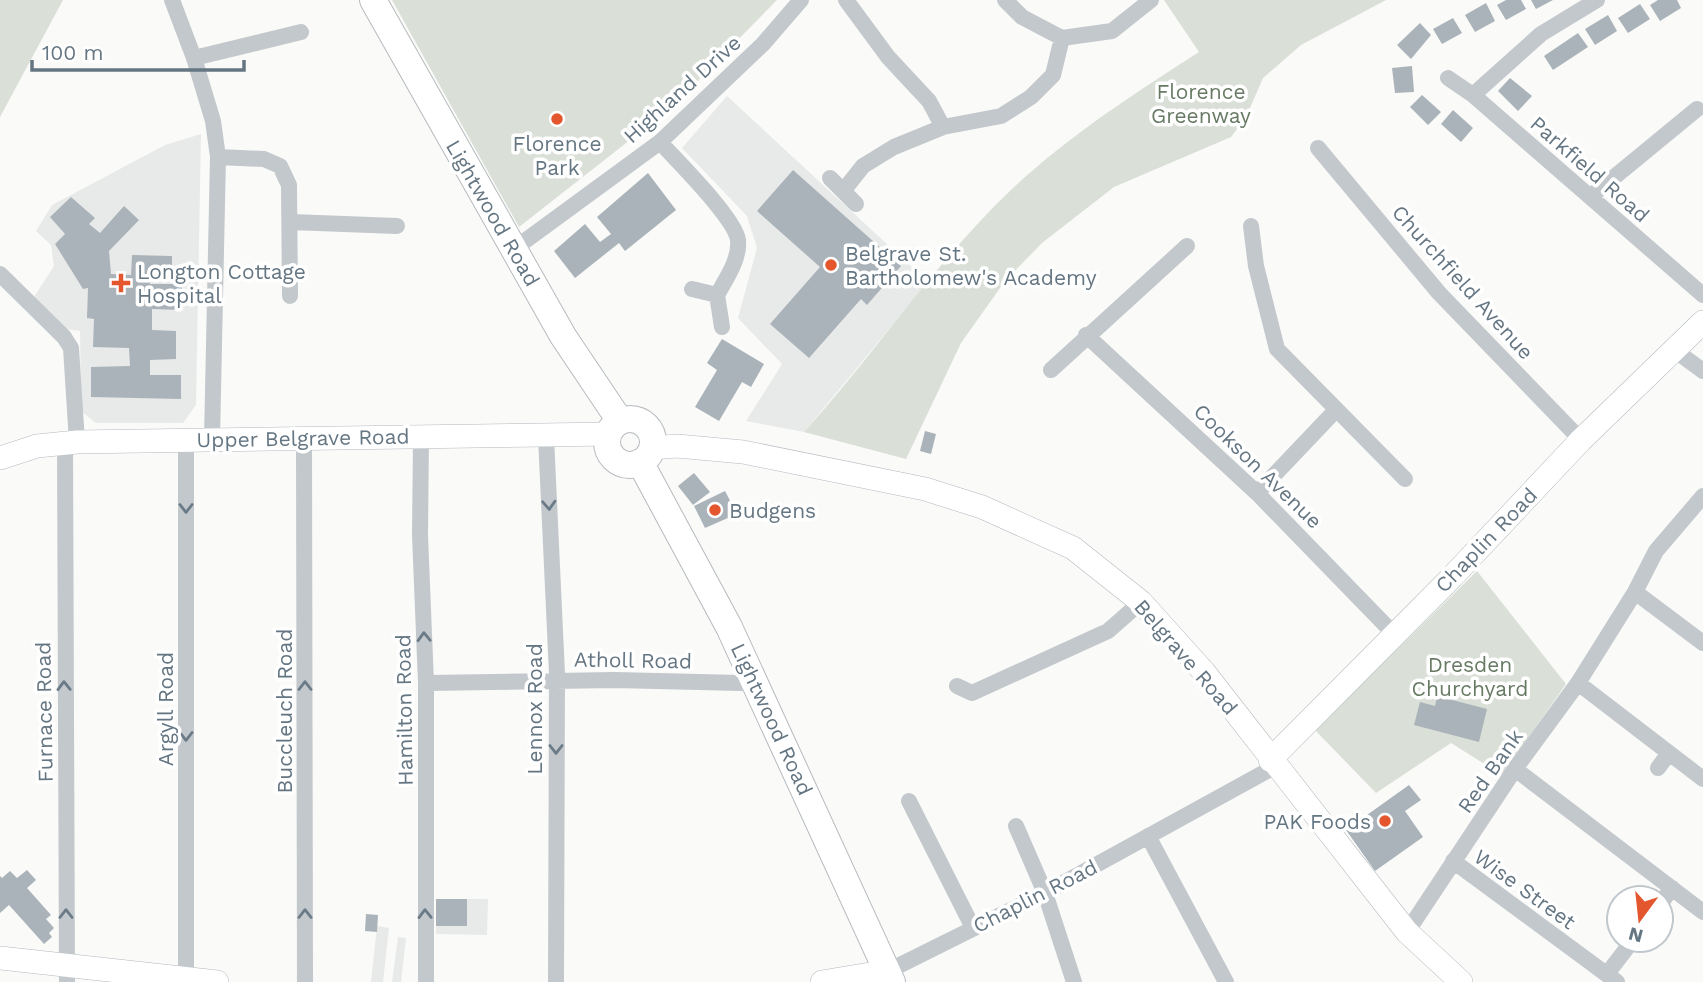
<svg xmlns="http://www.w3.org/2000/svg" width="1703" height="982" font-family="'Work Sans',sans-serif">
	<style>
		.built { fill: #e8e9e9 }
		.green { fill: #dadfd7 }
		.building { fill: #aab3b9 }
		.lines { fill: none; stroke-linecap: round; stroke-linejoin: round }
		.secondary-casing { stroke: #b3babf; stroke-width: 24 }
		.primary-casing { stroke: #b5babe; stroke-width: 28 }
		.street { stroke: #c3c8cc; stroke-width: 16 }
		.secondary { stroke: #fff; stroke-width: 23 }
		.primary { stroke: #fff; stroke-width: 26 }
		.oneway { stroke: #6a7a87 }
		.poi-dot { fill: #e4572e; stroke: #fff; stroke-width: 2.5 }
		.labels { text-anchor: middle; dominant-baseline: central; stroke-width: 7; stroke-linejoin: round; paint-order: stroke }
		.street-label { font-size: 21px; fill: #657683; stroke: #fff }
		.park-label { font-size: 21px; fill: #687a64; stroke: #fff }
		.poi-label { font-size: 21px; fill: #657683; stroke: #fff; text-anchor: start }
	</style>
	<rect width="100%" height="100%" fill="#fafaf8"/>
	<path class="built" d="M727,96L928,282L804,432L746,421L782,364L738,318L757,248L747,216L682,148Z
		M201,134L196,405L183,423H96L81,411L80,331L60,328L32,300L54,266L51,245L36,231L52,205L165,145Z
		M436,899H488L487,935L436,934Z
		M377,926L389,928L383,982H371Z
		M398,937L406,938L401,982H392Z"/>
	<path class="green" d="M0,0H63L0,117Z
		M392,0H777L672,107L519,227Z
		M1164,0H1386L1301,45L1263,78L1246,117L1231,137L1114,187L1042,243L1005,281L961,343L906,459L804,432C875,354 934,263 1011,190C1068,136 1134,94 1199,52Z
		M1477,571L1566,684L1502,775L1451,743L1376,793L1315,730Z"/>
	<path class="building" d="M1506,0H1521L1526,9L1506,20L1497,5Z
		M1531,0H1553L1536,9Z
		M1658,0H1677L1681,8L1660,21L1650,5Z
		M1486,3L1495,21L1475,32L1465,15Z
		M1640,4L1650,19L1628,33L1618,18Z
		M1608,15L1617,31L1595,45L1585,29Z
		M1453,18L1462,33L1442,44L1433,29Z
		M1420,23L1431,35L1411,59L1397,45Z
		M1578,33L1588,47L1553,70L1544,56Z
		M1412,66L1414,92L1395,93L1392,68Z
		M1510,78L1532,96L1518,111L1498,91Z
		M1422,95L1441,112L1428,125L1410,107Z
		M1453,110L1473,128L1461,142L1441,124Z
		M793,170L901,266L867,305L861,299L809,358L770,324L820,267L757,211Z
		M648,173L676,210L625,251L619,243L575,278L554,251L585,224L600,242L611,234L597,217Z
		M71,197L95,218L89,224L100,233L124,206L139,220L109,251L111,274L131,275L132,255L172,256V272H150V284H182V310L152,309V330L176,331V359L150,360V375H181V399L91,397V367L130,366L129,348L93,347L94,319L87,318L88,288L83,289L55,244L65,234L50,217Z
		M722,339L764,364L751,387L742,382L719,421L695,407L717,370L707,363Z
		M925,431L936,434L931,454L920,451Z
		M694,473L710,492L693,505L678,486Z
		M725,491L737,514L705,528L694,506Z
		M1437,696L1487,709L1479,742L1414,725L1420,702L1435,706Z
		M1409,785L1421,800L1405,811L1423,837L1375,871L1346,830Z
		M27,870L36,880L27,888L51,915L46,919L54,928L49,933L52,937L44,944L9,905L0,913V876L2,878L10,871L17,878Z
		M436,899H467V926H436Z
		M366,914L378,915L377,932L365,931Z"/>
	<g class="lines">
		<defs>
			<path id="secondary" d="M652,448L677,446L743,452L925,489L982,507L1073,548L1141,602L1204,672L1407,932L1461,982
				M0,458L37,446L77,442L608,434
				M1270,760L1453,576L1581,440L1703,322
				M0,958L217,982
				M822,982L888,971"/>
			<path id="primary" d="M373,0L563,336L620,421
				M607 442a23 23 0 1 1 46 0a23 23 0 1 1-46 0Z
				M640,462L729,627L892,982"/>
		</defs>
		<use href="#secondary" class="secondary-casing"/>
		<use href="#primary" class="primary-casing"/>
		<path class="street" d="M172,0L194,58L213,121L218,157L212,439
			M846,0L888,57L929,101L943,127
			M1005,0L1022,17L1062,38L1112,31L1151,0
			M194,58L301,32
			M1448,78L1473,95L1703,295
			M1473,95L1541,34L1597,0
			M660,142C677,161 735,218 738,240C740,259 726,279 717,295L692,289
			M1318,148L1439,293L1581,440
			M218,157L264,159L280,166L289,185L290,296
			M830,178L856,204
			M844,190L863,166L894,147L943,127L1001,116L1031,97L1053,75L1062,38
			M1590,197L1697,109
			M291,222L397,226
			M1251,226L1256,266L1277,349L1405,479
			M514,249L660,142L763,44L801,0
			M0,274L64,337L71,348L77,442
			M717,295L722,327
			M1086,335L1257,493L1394,634
			M1673,349L1703,371
			M1051,370L1187,246
			M421,437L420,535L426,683V982
			M546,437L557,674L556,982
			M304,439L305,982
			M186,440V978
			M65,442L67,982
			M1257,493L1335,411
			M1635,592L1703,643
			M426,683L614,680L741,683L753,677
			M1578,683L1703,779
			M957,686L972,693L1108,631L1141,602
			M1658,768L1669,753
			M1515,769L1703,912
			M909,801L973,928
			M1016,826L1045,893L1074,982
			M1148,836L1226,982
			M1453,861L1617,982
			M1661,903L1672,888
			M1407,932L1515,769L1578,683L1635,592L1656,551L1703,496
			M888,971L1045,893L1276,766
			M1607,974L1633,940"/>
		<use href="#secondary" class="secondary"/>
		<use href="#primary" class="primary"/>
	</g>
	<defs><path id="oneway-chevron" d="M-2-3.5L2.5 0L-2 3.5" fill="none" stroke-width="1.6" stroke-linecap="round" stroke-linejoin="round" transform="scale(1.75)"/></defs>
	<g class="oneway">
		<use href="#oneway-chevron" transform="translate(549 505) rotate(87)"/>
		<use href="#oneway-chevron" transform="translate(186 508) rotate(90)"/>
		<use href="#oneway-chevron" transform="translate(424 637) rotate(-92)"/>
		<use href="#oneway-chevron" transform="translate(64 686) rotate(-91)"/>
		<use href="#oneway-chevron" transform="translate(305 686) rotate(-90)"/>
		<use href="#oneway-chevron" transform="translate(186 736) rotate(90)"/>
		<use href="#oneway-chevron" transform="translate(556 749) rotate(90)"/>
		<use href="#oneway-chevron" transform="translate(66 914) rotate(-90)"/>
		<use href="#oneway-chevron" transform="translate(305 914) rotate(-90)"/>
		<use href="#oneway-chevron" transform="translate(425 914) rotate(-91)"/>
	</g>
	<g class="poi-dot">
		<circle cx="557" cy="119" r="7"/>
		<circle cx="831" cy="265" r="7"/>
		<path d="M117.5 272.5h7v7h7v7h-7v7h-7v-7h-7v-7h7z"/>
		<circle cx="715" cy="510" r="7"/>
		<circle cx="1385" cy="821" r="7"/>
	</g>
	<g class="labels">
		<g class="street-label">
			<text transform="translate(682 89) rotate(-42)">Highland Drive</text>
			<text transform="translate(1590 169) rotate(41)">Parkfield Road</text>
			<text transform="translate(493 213) rotate(60)">Lightwood Road</text>
			<text transform="translate(1463 282) rotate(48)">Churchfield Avenue</text>
			<text transform="translate(303 438) rotate(-1)">Upper Belgrave Road</text>
			<text transform="translate(1258 466) rotate(44)">Cookson Avenue</text>
			<text transform="translate(1486 540) rotate(-46)">Chaplin Road</text>
			<text transform="translate(1186 657) rotate(49)">Belgrave Road</text>
			<text transform="translate(633 660) rotate(1)">Atholl Road</text>
			<text transform="translate(165 709) rotate(-90)">Argyll Road</text>
			<text transform="translate(534 709) rotate(-90)">Lennox Road</text>
			<text transform="translate(404 710) rotate(-91)">Hamilton Road</text>
			<text transform="translate(284 711) rotate(-90)">Buccleuch Road</text>
			<text transform="translate(44 712) rotate(-91)">Furnace Road</text>
			<text transform="translate(772 719) rotate(65)">Lightwood Road</text>
			<text transform="translate(1490 771) rotate(-55)">Red Bank</text>
			<text transform="translate(1525 889) rotate(36)">Wise Street</text>
			<text transform="translate(1035 896) rotate(-27)">Chaplin Road</text>
		</g>
		<g class="park-label">
			<text x="1201" y="91">Florence<tspan x="1201" dy="24">Greenway</tspan></text>
			<text x="1470" y="664">Dresden<tspan x="1470" dy="24">Churchyard</tspan></text>
		</g>
		<g class="poi-label">
			<text x="557" y="143" text-anchor="middle">Florence<tspan x="557" dy="24">Park</tspan></text>
			<text x="845" y="253">Belgrave St.<tspan x="845" dy="24">Bartholomew's Academy</tspan></text>
			<text x="137" y="271">Longton Cottage<tspan x="137" dy="24">Hospital</tspan></text>
			<text x="729" y="510">Budgens</text>
			<text x="1371" y="821" text-anchor="end">PAK Foods</text>
		</g>
	</g>
	<g transform="translate(1640 919) rotate(195)"><circle r="33" fill="#ffffff" stroke="#c1c8cd" stroke-width="2"/>
	<path d="M0-5L12 26L0 18L-12 26Z" fill="#e4572e"/>
	<text y="-10" font-size="19" font-weight="bold" text-anchor="middle" fill="#657683">N</text>
	</g>
	<path d="M32 60v10h212v-10" fill="none" stroke="#657683" stroke-width="3.5"/>
	<text x="42" y="60" font-size="21" fill="#657683" stroke="#ffffff" stroke-width="5" paint-order="stroke">100 m</text>
</svg>
